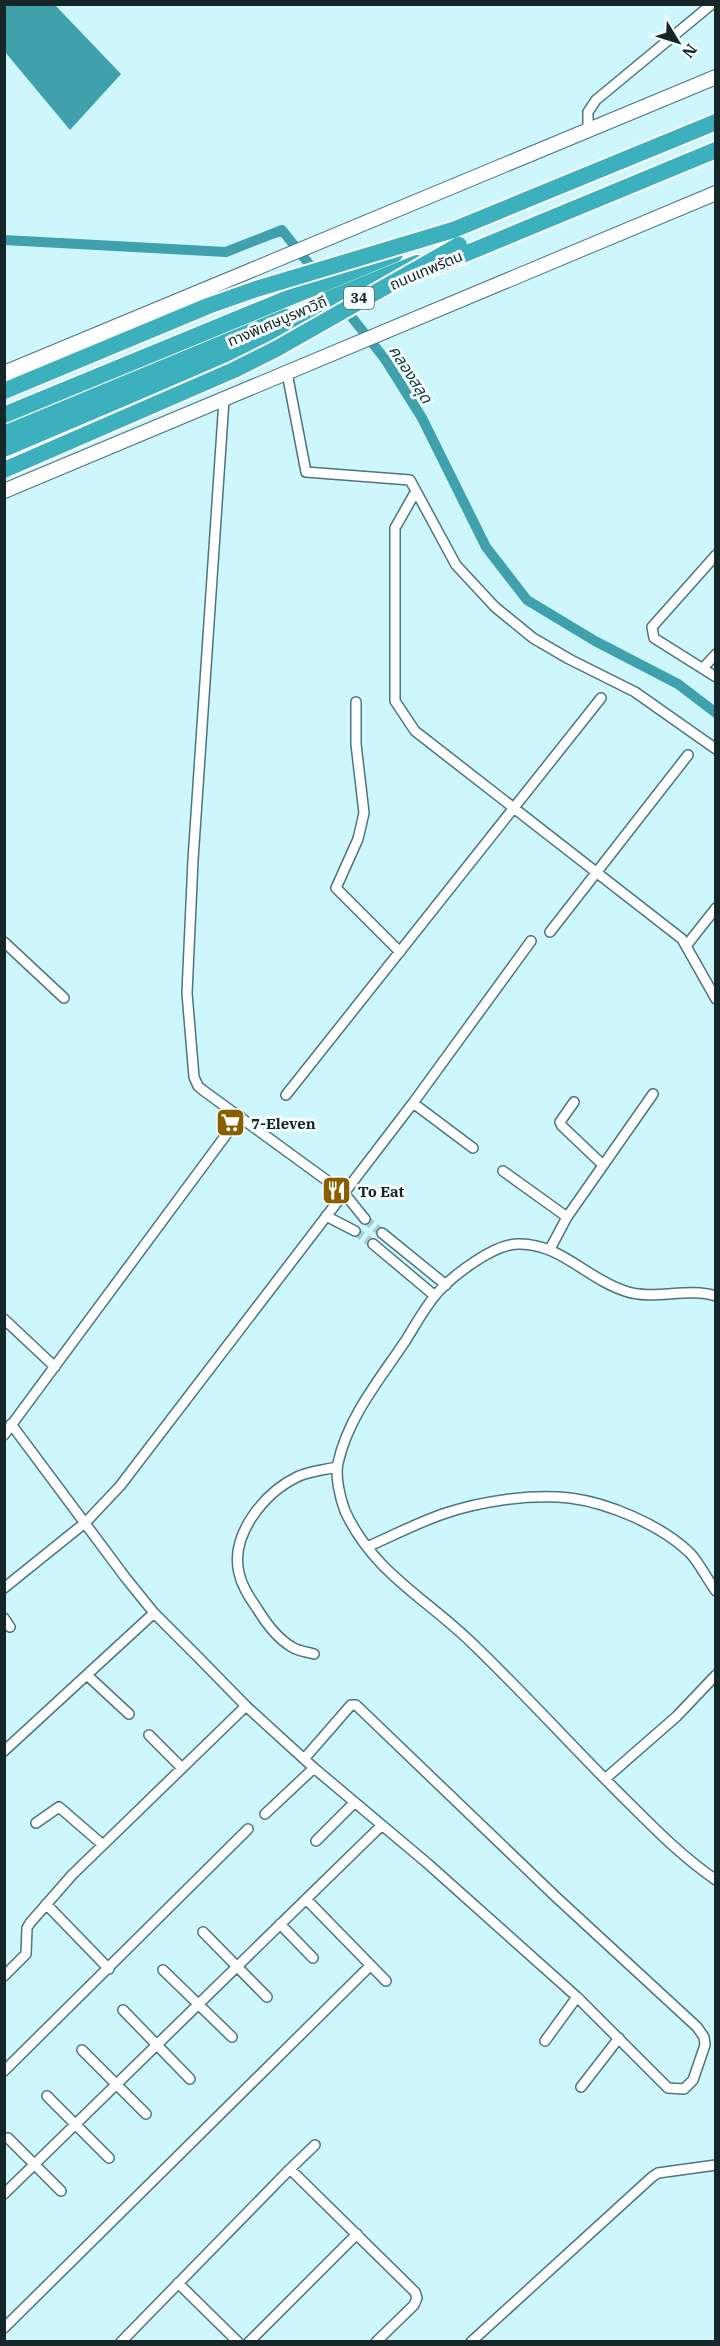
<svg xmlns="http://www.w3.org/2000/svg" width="720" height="2346" font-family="'IBM Plex Serif','Noto Sans Thai',serif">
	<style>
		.water { fill: #40a1ad }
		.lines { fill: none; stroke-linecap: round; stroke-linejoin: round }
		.canal { stroke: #40a1ad; stroke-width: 10 }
		.street-tunnel { stroke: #a8cdd2; stroke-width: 9; stroke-dasharray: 9 4.5; stroke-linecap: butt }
		.street-casing { stroke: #4e757a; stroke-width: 12 }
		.secondary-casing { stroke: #4e757a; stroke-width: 16 }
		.highway-casing { stroke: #fff; stroke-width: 20 }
		.street { stroke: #fff; stroke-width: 9 }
		.secondary { stroke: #fff; stroke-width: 14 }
		.highway { stroke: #3db0be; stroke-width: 16 }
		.highway-bridge-casing { stroke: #fff; stroke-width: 20; stroke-linecap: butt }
		.highway-bridge { stroke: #3db0be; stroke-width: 16 }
		.labels { text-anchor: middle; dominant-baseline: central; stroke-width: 6; stroke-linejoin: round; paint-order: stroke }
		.shield { fill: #f5fdfe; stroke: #586668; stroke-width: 1.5 }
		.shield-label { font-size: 14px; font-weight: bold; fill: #152628 }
		.street-label { font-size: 15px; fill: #152628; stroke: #f5fdfe }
		.poi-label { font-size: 15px; font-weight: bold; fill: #152628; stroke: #f5fdfe; text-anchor: start }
		.water-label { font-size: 16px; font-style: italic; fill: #0c3a3f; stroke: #f5fdfe }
	</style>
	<rect width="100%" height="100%" fill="#cdf7fd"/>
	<path class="water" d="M4,5H55L121,74L70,130L5,52Z"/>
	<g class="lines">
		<path class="canal" d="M4,240L226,252L282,230L317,274
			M342,305L385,359L422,418L486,547L527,600L595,641L678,684L716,713"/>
		<path class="street-tunnel" d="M365,1219L382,1233
			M355,1231L373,1244"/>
		<defs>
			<path id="street" d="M588,130V112L596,100L712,4
				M287,373L306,472L410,480L456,565L495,607L533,638L569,659L635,692L716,749
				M224,400L193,860L187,993L194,1077L198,1086L204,1091L344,1193L365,1219
				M416,491L395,528V701L415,731L682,939L716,999
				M716,555L652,627L654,638L716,677
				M704,667L716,654
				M356,702V744L364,813L358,839L336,888L400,952
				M550,932L688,755
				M4,942L64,998
				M686,946L716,908
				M286,1095L601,698
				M574,1102L560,1122L562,1126L603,1165
				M413,1103L473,1148
				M503,1171L567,1217
				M326,1216L355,1231
				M382,1233L446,1285
				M373,1244L435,1296
				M550,1249L567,1217L653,1094
				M716,1296C686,1287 654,1301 625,1291C587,1279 559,1242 517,1244C493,1245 455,1274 439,1291C426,1305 416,1324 406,1340C380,1379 348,1417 338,1463C335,1476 340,1498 345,1511C374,1574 428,1599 475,1646C528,1697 578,1753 631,1805C658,1832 684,1858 716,1880
				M4,1319L55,1367
				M11,1424L125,1577L154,1613L198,1657L246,1706L314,1768L427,1863L577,1997L668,2088L684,2089L693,2080L705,2045L704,2037L697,2027L556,1897L356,1705H351L304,1759
				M4,1435L240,1116
				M367,1547C392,1536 417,1523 443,1514C481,1501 529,1494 570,1498C609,1503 661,1525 690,1553C700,1564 707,1579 716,1591
				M4,1588L86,1522L120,1486L413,1103L531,941
				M4,1618L10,1627
				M314,1654C307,1652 298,1651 292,1647C278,1639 266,1623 258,1610C250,1598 242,1587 239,1573C230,1535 264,1493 297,1477C309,1471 324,1470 337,1467
				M88,1676L129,1714
				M149,1735L182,1768
				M4,1751L154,1613
				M605,1779L677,1716L716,1675
				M265,1814L314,1768
				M36,1823L59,1807L103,1845
				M316,1841L354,1803
				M306,1899L386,1981
				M46,1904L109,1969
				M280,1924L313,1958
				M203,1932L267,1997
				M163,1970L232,2037
				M4,1976L26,1954L27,1928L30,1923L72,1875L246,1706
				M123,2010L190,2079
				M545,2041L577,1997
				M82,2050L146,2114
				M4,2071L248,1829
				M581,2087L619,2038
				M47,2096L109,2158
				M8,2138L61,2191
				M290,2169L315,2145
				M4,2194L381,1826
				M178,2283L238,2342
				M4,2328L370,1966
				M121,2342L290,2169L415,2292L417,2298L414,2305L376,2342
				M249,2342L357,2234
				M471,2342L652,2177L658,2173L716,2165"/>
			<path id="secondary" d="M4,373L716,77
				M4,491L716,193"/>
			<path id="highway" d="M441,235L716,122
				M431,268L716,150
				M319,303L417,263
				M4,415L395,254
				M4,434L286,317
				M4,449L338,307"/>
		</defs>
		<use href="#street" class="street-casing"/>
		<use href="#secondary" class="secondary-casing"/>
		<use href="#highway" class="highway-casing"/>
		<use href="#street" class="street"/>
		<use href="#secondary" class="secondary"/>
		<use href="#highway" class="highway"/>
		<defs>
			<path id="highway-bridge" d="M4,391L208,306L256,289L453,230
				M4,470L234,370L276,349L459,245"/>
		</defs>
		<use href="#highway-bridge" class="highway-bridge-casing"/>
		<use href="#highway-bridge" class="highway-bridge"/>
	</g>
	<defs>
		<symbol id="supermarket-square" viewBox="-11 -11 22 22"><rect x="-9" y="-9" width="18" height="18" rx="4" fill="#8a5f00" stroke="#f5fdfe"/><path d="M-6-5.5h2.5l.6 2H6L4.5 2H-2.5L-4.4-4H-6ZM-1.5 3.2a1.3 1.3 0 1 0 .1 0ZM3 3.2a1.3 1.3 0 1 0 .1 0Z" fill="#fff"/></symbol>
		<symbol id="restaurant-square" viewBox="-11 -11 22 22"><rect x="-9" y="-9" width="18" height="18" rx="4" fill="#8a5f00" stroke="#f5fdfe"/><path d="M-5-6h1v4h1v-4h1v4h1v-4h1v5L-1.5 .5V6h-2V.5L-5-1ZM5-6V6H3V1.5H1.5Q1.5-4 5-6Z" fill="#fff"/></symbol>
	</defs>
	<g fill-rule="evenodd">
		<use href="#supermarket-square" x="214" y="1106" width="33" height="33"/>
		<use href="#restaurant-square" x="320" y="1174" width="33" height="33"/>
	</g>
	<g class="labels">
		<rect class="shield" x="344" y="287" width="30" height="22" rx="4.5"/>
		<g class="shield-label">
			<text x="359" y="298">34</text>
		</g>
		<g class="street-label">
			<text transform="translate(426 270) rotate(-23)">ถนนเทพรัตน</text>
			<text transform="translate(277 321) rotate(-23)">ทางพิเศษบูรพาวิถี</text>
		</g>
		<g class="poi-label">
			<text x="251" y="1123">7-Eleven</text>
			<text x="358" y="1191">To Eat</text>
		</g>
		<g class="water-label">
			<text transform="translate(411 374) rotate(57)">คลองสลุด</text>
		</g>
	</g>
	<rect width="720" height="2346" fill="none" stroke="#152628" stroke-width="12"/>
	<g transform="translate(678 42) rotate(128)" stroke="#f5fdfe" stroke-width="4.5" paint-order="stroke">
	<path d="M0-4.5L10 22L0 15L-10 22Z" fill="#152628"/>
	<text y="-9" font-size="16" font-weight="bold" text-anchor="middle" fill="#152628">N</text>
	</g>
</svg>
